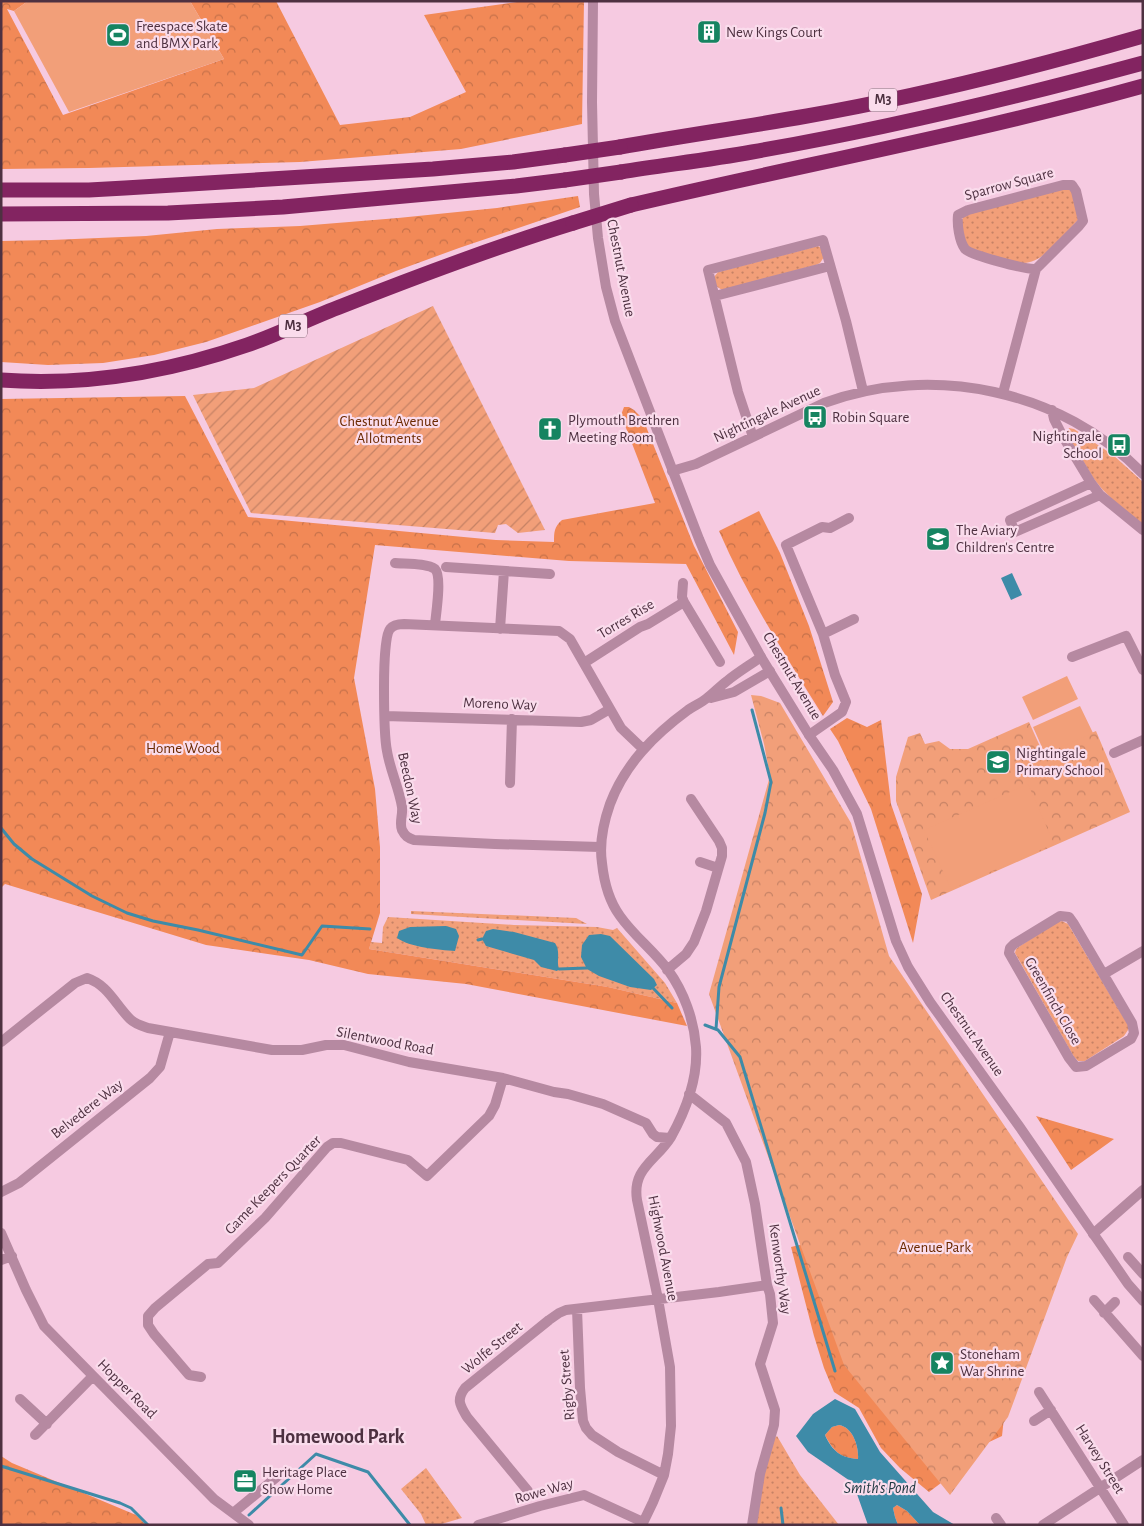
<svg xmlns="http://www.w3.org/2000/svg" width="1144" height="1526" font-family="'Alegreya Sans',sans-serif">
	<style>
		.grass { fill: url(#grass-dots) }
		.forest { fill: url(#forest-crowns) }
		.park { fill: url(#park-crowns) }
		.garden { fill: url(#garden-furrows) }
		.pitch { fill: #f29f79 }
		.water { fill: #3e8ba8; fill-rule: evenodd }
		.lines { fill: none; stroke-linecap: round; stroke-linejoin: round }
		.stream { stroke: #3e8ba8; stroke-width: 3 }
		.minor { stroke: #b689a1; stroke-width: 10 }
		.tertiary { stroke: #b689a1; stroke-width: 10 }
		.motorway { stroke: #832461; stroke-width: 15 }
		.motorway-bridge { stroke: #832461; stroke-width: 15 }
		.labels { text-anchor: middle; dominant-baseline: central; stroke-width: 4.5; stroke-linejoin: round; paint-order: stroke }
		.shield { fill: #fadcec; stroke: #826474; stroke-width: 1 }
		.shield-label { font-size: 14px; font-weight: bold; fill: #4e3141 }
		.poi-label { font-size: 15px; fill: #4e3141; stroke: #fadcec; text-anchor: start }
		.street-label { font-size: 15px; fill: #4e3141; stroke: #fadcec }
		.park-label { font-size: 15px; fill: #6b2901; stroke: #fadcec }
		.water-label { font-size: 16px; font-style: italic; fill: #203942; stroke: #fadcec }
		.district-label { font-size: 20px; font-weight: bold; fill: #4e3141; stroke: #fadcec }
	</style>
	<defs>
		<pattern id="grass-dots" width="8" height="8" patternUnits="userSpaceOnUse" patternTransform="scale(1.25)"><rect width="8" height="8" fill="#f29f79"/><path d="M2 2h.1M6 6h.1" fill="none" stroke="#c68265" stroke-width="1.8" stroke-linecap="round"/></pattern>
		<pattern id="forest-crowns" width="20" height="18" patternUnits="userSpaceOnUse" patternTransform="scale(1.25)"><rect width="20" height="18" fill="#f28957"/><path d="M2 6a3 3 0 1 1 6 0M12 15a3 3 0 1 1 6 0" fill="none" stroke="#c6714a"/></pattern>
		<pattern id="park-crowns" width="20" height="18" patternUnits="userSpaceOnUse" patternTransform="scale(1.25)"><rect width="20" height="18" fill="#f29f79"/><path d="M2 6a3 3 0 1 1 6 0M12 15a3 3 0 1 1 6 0" fill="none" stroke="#c68265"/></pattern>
		<pattern id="garden-furrows" width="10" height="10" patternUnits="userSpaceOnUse" patternTransform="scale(1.25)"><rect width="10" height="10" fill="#f29f79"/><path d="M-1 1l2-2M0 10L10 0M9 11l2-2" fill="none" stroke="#c68265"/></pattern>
	</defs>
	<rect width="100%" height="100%" fill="#f6cae1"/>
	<path class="grass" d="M1064,188L1069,189L1073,192L1079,219C1066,232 1043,264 1023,263C1011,263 983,252 970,248L966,244L961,223L964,214Z
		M818,246L821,248L824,257L820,263L816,265L722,290L716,286L714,277L718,272Z
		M1069,428L1074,429L1113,455L1143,482V526L1118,505L1102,489L1094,479L1067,434Z
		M411,911L576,918L587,924L411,914Z
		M388,917L514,925L597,927L613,930L617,928L665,983L677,1003L608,987L369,949L371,942L382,943L383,927Z
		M1062,921L1068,924L1128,1025V1030L1124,1036L1085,1061H1078L1074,1057L1015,953L1016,949L1020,946L1057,922Z
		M777,1436L800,1475L839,1525H754L769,1443Z
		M426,1468L462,1518L438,1525H426L421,1514L401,1489Z"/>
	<path class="forest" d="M1,1H28L14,11L7,9L63,115L224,59L190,1H276L340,125L410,117L466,92L424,15L524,1H584L582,124L461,149L300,162L89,168L1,169Z
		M578,196L580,207L459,248L396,271L320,302L206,342L154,355L103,363L48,365L1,362V241L51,240L146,236L217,229L300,226L398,218L497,208Z
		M185,396L248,517L496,540L554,542C554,532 554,527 562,520L655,503L621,415L624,407H629L634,410L643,419L694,546L738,632L734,655L686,564L569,561L375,545L354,678L375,789L380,847V913L369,949L608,987L677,1003L687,1026L466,984L368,974L309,960L206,945L5,884L1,888V399Z
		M759,511L780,553L809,626L833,702L823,716C786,656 747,596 719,531Z
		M847,718L867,727L881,720L891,804L922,894L913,943L871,809L838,741L830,729Z
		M1036,1116L1114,1139L1071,1170Z
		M820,1240L1006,1399L1002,1436L972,1450L953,1474L929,1492L900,1468L881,1448L859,1408L834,1392L824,1368L814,1336L791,1247Z
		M839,1425C853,1427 859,1447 858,1459C840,1458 833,1451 825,1435L832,1427Z
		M1,1456L12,1463L136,1515L146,1525H1Z
		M897,1505L907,1511L920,1525H898L895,1517L893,1508Z"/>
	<path class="park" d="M751,695L761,696L780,703L851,823L889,956L1078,1234L1067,1257L1008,1417L950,1495L844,1365L709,994L770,776L764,744Z
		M1029,722L1043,753L1096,731L1130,812L931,900L896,801V777L908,737L920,733L925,744L939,741L950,749H968Z"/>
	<path class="garden" d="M433,306L545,530L518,533L506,524L498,525L495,533L251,513L193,395L254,388Z"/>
	<path class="pitch" d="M28,1H190L224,59L69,112L14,11Z
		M1067,676L1078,699L1033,720L1022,697Z
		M1080,706L1093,733L1045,754L1033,727Z
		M1028,784L1054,844L951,889L924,830Z"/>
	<path class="water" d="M1012,573L1022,595L1011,600L1001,578Z
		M446,926L456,929L459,936L455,951C439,950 409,947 397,938L399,931L410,927Z
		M493,929L514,932L555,943C561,952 556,960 559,969L557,971L541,967L534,960L486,946L482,939L486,931Z
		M601,934L610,936L654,979L657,985L651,990L630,987L599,976L587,969L581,957L582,945L589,935Z
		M835,1399L855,1409L880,1452L933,1512L955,1525H920L907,1511L897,1505L893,1508L895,1517L898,1525H868L853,1483L808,1452L796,1436L813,1414ZM839,1425C853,1427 859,1447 858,1459C841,1458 832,1451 825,1435L832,1427Z"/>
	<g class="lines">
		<path class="stream" d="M1,828L14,844L32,859L92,896L127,913L153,921L198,930L302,955L322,926L370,929
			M478,940L482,939
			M559,969L587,968
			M653,988L672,1008
			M705,1025L718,1030L740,1057L835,1371
			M716,1029L719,987L765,813L771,782L752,710
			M1,1466L120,1503L131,1508L148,1525
			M781,1508L783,1525
			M249,1515L316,1454L368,1472L410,1525"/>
		<path class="minor" d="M715,296L830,266
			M1003,393L1036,269C1027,270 970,255 965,249C959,241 957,224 958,215L968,210L1063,185H1072L1076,191L1083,221L1079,226L1036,269
			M1052,410L1054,419L1062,435L1091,483L1100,495L1143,530
			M753,437L738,392L708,270L823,240L846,321L863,391
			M672,471L696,464L824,403C932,363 1063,390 1143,474
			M1091,483L1010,520L1015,532L1100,495
			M395,563C405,564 427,563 435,569C442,576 436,614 435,624
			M446,567L550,574
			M683,583L682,597L684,602L720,662
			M500,629L504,571
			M823,634L854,619
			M1072,657L1126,636L1143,670
			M584,663L640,627L648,624L684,602
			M711,698L734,692L770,671
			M385,716L581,722L591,720L610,709
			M809,735L842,712L846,702L835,675L823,634L786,545L822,527L830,528L849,518
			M1114,753L1143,740
			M510,783L512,719
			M600,847L495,844L414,840C408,838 405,836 402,830C399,823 403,815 402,807C399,788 390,770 387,751C384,736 381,639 390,629C393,625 399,624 404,624L559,631L570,639L621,728L643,749
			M700,862L718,868
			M1060,916L1069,917L1074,924L1132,1023L1134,1033L1131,1039L1086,1066L1076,1067L1069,1058L1009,953L1010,948L1014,944Z
			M667,970L686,954L694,942L706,911L722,856V848L719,841L691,799
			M1104,974L1143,951
			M1,1042L75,983L87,978C108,985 115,1004 130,1019C135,1024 142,1026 148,1028L272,1050H302L326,1045H344L409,1062L503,1078L554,1092L568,1094L603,1104L646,1123L653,1134L657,1137L670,1138
			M689,1094L726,1123L746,1162L755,1204L767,1285L770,1294L773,1323L760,1364L775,1410L774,1425L760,1474L752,1525
			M1,1192L19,1183L150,1078L160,1067L170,1032
			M1,1233L26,1290L44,1326L214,1499L249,1525
			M1093,1234L1143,1190
			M1128,1257L1143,1274
			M1,1260L12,1256
			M1094,1300L1143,1356
			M577,1309L580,1388L583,1421L586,1428L592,1435L618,1452L664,1475
			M1104,1313L1115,1302
			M201,1377L189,1375L154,1334L148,1325V1316L155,1308L208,1264L218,1263L265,1218L327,1147L333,1143H341L408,1160L427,1176L489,1116L495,1105L503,1078
			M1039,1392L1124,1525
			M20,1399L47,1424
			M1034,1421L1051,1410
			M35,1435L93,1376
			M528,1491L467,1417C460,1405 456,1400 465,1388L549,1320L559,1313L566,1310L719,1292L767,1285
			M233,1513L278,1476
			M996,1518L1001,1525
			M478,1525L540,1506L584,1495L643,1522
			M642,1525L653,1502L664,1475L668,1454L671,1426L670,1367L658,1299L637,1200C632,1168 656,1161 671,1137C686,1110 698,1078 696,1047C694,1020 684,992 668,970C654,951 634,936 620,916C609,901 604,882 602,863C599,843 603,824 610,804C625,764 654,735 688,710C694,706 701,703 707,698C714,693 720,686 727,681C738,672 750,665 761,657
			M1043,1525L1143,1460"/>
		<path class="tertiary" d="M593,1L592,102L594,194L598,238L606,287L615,321L699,539L710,565L761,657L809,735L833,770L857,814L896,941L908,967L930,1002L1019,1126L1128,1284L1143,1301"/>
		<path class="motorway" d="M620,147C682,136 745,127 807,116C920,96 1032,68 1143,36
			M621,172C664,165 708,160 752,152C884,129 1014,98 1143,63
			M1,190H89L125,188L433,169L513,162L565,155
			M631,205C801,165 974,133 1143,86
			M1,214L168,213L283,207L516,186L565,180
			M1,380C84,386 169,372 247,345C279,334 310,318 342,306C418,276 495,247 573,223"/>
		<path class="motorway-bridge" d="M565,155L620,147
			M565,180L621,172
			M573,223L631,205"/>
	</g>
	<defs>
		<symbol id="building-square" viewBox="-11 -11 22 22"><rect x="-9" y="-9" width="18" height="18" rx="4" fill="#168461" stroke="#fadcec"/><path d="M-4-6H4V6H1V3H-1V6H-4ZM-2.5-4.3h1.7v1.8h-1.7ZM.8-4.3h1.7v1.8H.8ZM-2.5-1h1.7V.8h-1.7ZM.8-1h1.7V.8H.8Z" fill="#fff"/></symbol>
		<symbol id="stadium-square" viewBox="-11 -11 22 22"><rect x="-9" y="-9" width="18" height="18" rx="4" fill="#168461" stroke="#fadcec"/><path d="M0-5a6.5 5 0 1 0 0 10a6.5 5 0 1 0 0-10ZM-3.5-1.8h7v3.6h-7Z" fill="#fff"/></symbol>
		<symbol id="bus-square" viewBox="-11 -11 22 22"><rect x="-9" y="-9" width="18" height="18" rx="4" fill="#168461" stroke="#fadcec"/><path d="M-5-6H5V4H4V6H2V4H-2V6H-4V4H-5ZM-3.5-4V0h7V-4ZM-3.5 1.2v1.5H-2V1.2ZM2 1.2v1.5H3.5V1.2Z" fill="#fff"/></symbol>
		<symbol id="church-square" viewBox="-11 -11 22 22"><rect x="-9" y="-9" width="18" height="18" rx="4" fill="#168461" stroke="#fadcec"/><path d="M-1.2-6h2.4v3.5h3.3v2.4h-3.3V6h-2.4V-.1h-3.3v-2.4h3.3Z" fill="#fff"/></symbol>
		<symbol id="school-square" viewBox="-11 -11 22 22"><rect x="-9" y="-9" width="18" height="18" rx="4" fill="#168461" stroke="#fadcec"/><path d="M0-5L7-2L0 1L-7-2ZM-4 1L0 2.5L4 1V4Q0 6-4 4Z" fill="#fff"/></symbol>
		<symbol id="sight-square" viewBox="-11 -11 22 22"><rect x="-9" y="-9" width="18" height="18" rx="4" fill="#168461" stroke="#fadcec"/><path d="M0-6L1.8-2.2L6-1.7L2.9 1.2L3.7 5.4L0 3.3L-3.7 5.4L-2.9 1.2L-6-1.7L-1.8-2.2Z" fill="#fff"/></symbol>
		<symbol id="office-square" viewBox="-11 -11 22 22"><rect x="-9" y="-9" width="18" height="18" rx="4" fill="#168461" stroke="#fadcec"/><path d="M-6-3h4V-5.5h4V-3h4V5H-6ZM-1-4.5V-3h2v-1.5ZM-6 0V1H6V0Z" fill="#fff"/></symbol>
	</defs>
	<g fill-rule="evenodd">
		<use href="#building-square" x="695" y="18" width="28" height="28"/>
		<use href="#stadium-square" x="104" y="21" width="28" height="28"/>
		<use href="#bus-square" x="801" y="403" width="28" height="28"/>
		<use href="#church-square" x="536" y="415" width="28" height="28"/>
		<use href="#bus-square" x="1105" y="431" width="28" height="28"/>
		<use href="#school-square" x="924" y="525" width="28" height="28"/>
		<use href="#school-square" x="984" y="748" width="28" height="28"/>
		<use href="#sight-square" x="928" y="1349" width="28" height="28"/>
		<use href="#office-square" x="231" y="1467" width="28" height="28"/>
	</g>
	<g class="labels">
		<g class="shield">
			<rect x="869" y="88.5" width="28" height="23" rx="4"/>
			<rect x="279" y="314.5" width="28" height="23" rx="4"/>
		</g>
		<g class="shield-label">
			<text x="883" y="100">M3</text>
			<text x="293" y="326">M3</text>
		</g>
		<g class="poi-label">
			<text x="136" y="26">Freespace Skate<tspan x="136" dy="17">and BMX Park</tspan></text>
			<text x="726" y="32">New Kings Court</text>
			<text x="832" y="417">Robin Square</text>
			<text x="568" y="420">Plymouth Brethren<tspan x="568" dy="17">Meeting Room</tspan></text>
			<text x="1102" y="436" text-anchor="end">Nightingale<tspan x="1102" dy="17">School</tspan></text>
			<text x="956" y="530">The Aviary<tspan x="956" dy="17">Children's Centre</tspan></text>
			<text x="1016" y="753">Nightingale<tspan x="1016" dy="17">Primary School</tspan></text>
			<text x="960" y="1354">Stoneham<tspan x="960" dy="17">War Shrine</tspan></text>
			<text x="262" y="1472">Heritage Place<tspan x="262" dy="17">Show Home</tspan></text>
		</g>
		<g class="street-label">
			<text transform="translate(1009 184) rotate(-15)">Sparrow Square</text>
			<text transform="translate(621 268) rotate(79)">Chestnut Avenue</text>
			<text transform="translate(767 414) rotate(-25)">Nightingale Avenue</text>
			<text transform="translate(626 619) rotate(-31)">Torres Rise</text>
			<text transform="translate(792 676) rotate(59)">Chestnut Avenue</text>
			<text transform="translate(500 704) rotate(2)">Moreno Way</text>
			<text transform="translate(410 788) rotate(78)">Beedon Way</text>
			<text transform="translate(1053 1001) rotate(60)">Greenfinch Close</text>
			<text transform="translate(972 1034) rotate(55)">Chestnut Avenue</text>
			<text transform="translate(385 1041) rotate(11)">Silentwood Road</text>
			<text transform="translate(87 1109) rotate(-38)">Belvedere Way</text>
			<text transform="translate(273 1185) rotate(-46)">Game Keepers Quarter</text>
			<text transform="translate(663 1248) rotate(79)">Highwood Avenue</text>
			<text transform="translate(780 1269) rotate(82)">Kenworthy Way</text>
			<text transform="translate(492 1348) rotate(-39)">Wolfe Street</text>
			<text transform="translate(567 1385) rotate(-95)">Rigby Street</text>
			<text transform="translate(127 1389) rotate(45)">Hopper Road</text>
			<text transform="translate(1100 1459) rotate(58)">Harvey Street</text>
			<text transform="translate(544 1491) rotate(-16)">Rowe Way</text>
		</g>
		<g class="park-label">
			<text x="389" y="421">Chestnut Avenue<tspan x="389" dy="17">Allotments</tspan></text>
			<text x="183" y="748">Home Wood</text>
			<text x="935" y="1247">Avenue Park</text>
		</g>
		<g class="water-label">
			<text x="880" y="1488">Smith's Pond</text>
		</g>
		<g class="district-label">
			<text x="338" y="1437">Homewood Park</text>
		</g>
	</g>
	<rect width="1144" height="1526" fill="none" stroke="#4e3141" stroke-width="5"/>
</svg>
